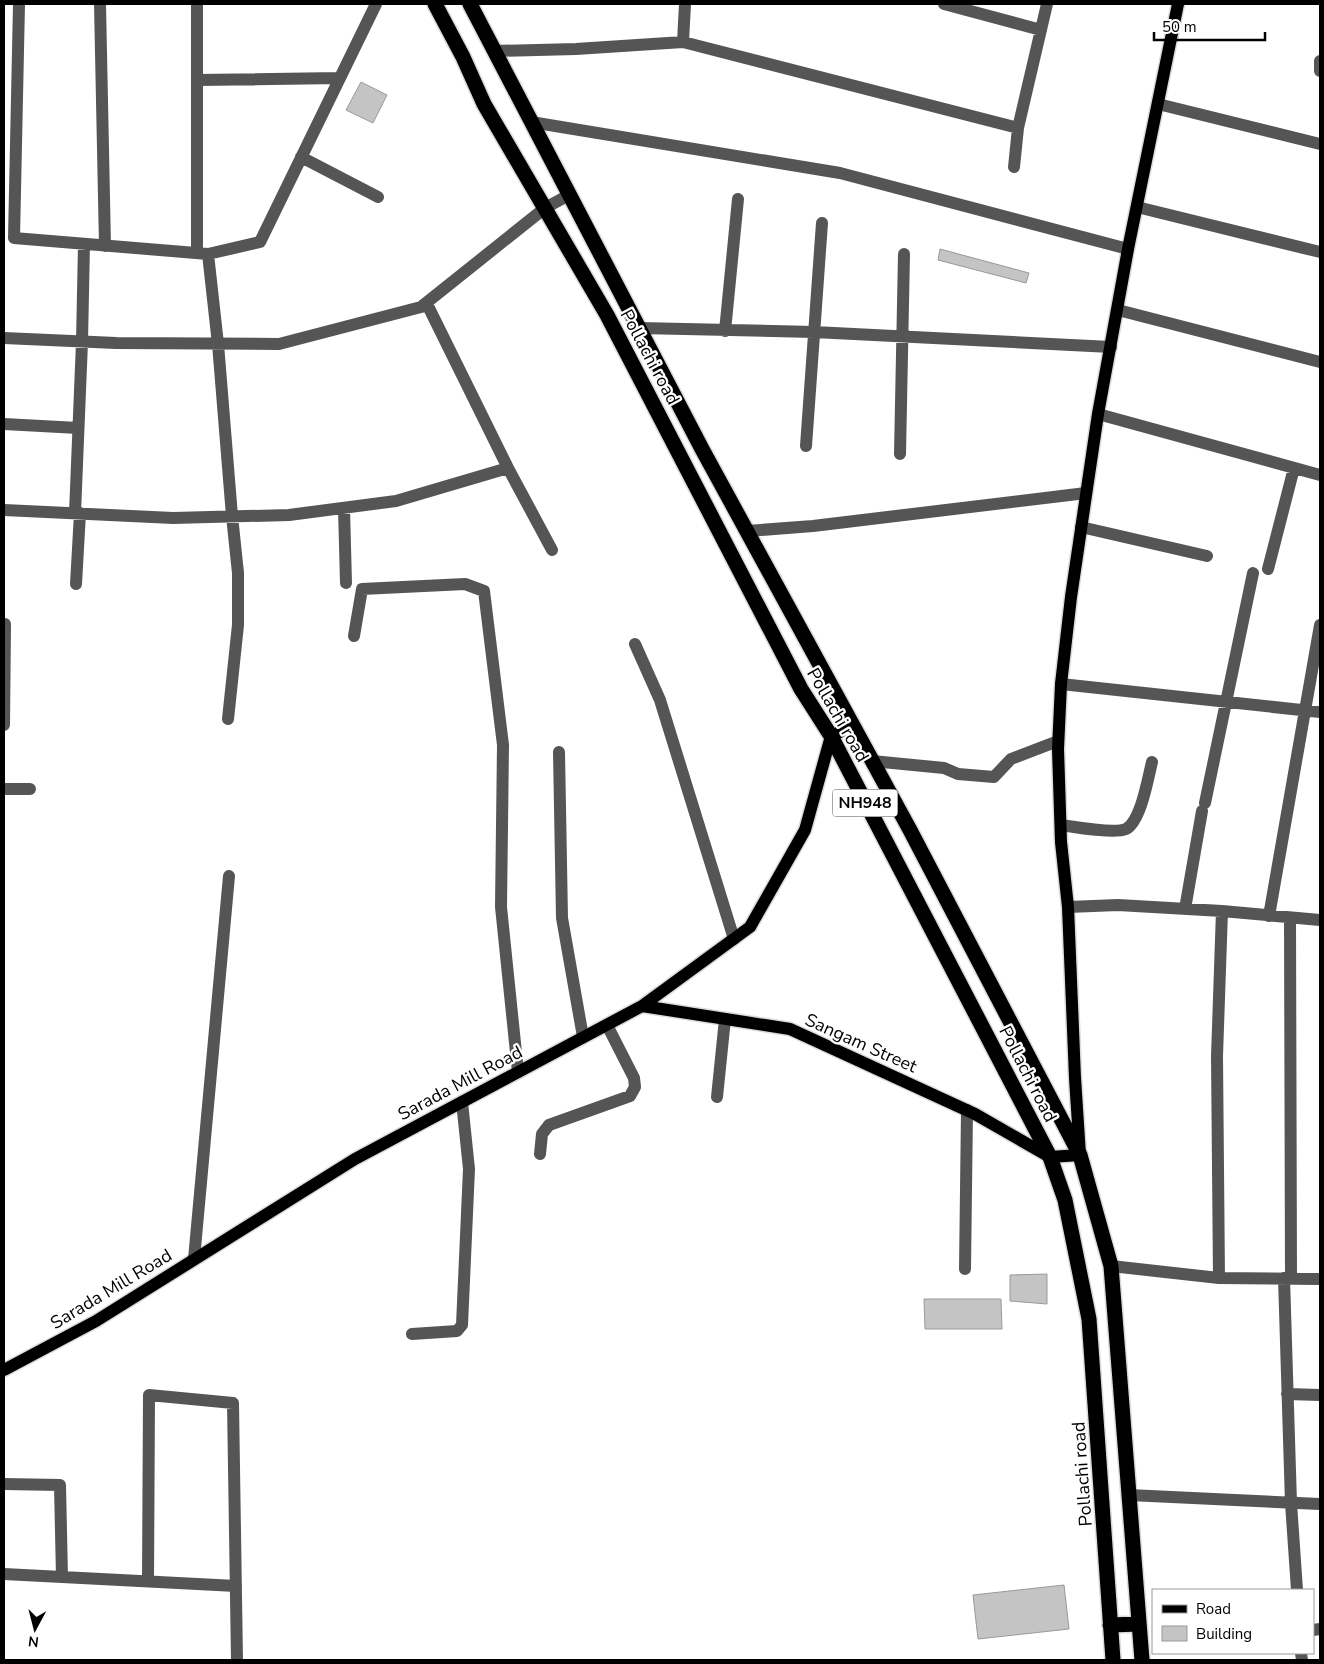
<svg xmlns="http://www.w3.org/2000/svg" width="1324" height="1664" font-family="'Nunito Sans',sans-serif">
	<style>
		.building { fill: #c4c4c4; stroke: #999 }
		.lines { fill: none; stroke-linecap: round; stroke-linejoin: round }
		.major-casing { stroke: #dbdbdb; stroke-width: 15 }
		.highway-casing { stroke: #dbdbdb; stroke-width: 18 }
		.minor { stroke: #555; stroke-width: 12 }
		.major { stroke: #000; stroke-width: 12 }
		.highway { stroke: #000; stroke-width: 15 }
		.labels { text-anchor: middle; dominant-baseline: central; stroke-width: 4.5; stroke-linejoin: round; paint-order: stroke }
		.shield { fill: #fff; stroke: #4c4c4c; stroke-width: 1 }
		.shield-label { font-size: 16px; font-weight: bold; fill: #000 }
		.street-label { font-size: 18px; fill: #000; stroke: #fff }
	</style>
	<rect width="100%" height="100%" fill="#fff"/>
	<path class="building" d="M361,82L387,95L373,123L346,110Z
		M940,249L1029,273L1026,283L938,260Z
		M1047,1274V1304L1010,1301V1275Z
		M924,1299H1001L1002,1329H925Z
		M1064,1585L1069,1629L978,1639L973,1595Z"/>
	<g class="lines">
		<defs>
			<path id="major" d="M642,1006L790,1029L975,1114L1050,1157L1080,1155L1075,1078L1068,907L1061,842L1058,749L1061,684L1071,597L1098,414L1128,249L1178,4
				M4,1370L96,1321L355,1159L642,1006L750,927L805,830L831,736L853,726"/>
			<path id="highway" d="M435,4L463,57L484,104L607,315L801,689L831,736L1050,1157L1065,1200L1089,1319L1113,1660
				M470,4L702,449L910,830L1080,1155L1111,1266L1142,1660
				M1110,1625L1139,1624"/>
		</defs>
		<use href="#major" class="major-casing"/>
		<use href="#highway" class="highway-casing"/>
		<path class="minor" d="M19,4L14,238L208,254
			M100,4L105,246
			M197,4V253
			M944,4L1041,30
			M683,42L1018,128L1047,4
			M494,51L576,49L683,42L685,4
			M1320,61V71
			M197,80L340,78
			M1158,104L1320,144
			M531,122L840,173L1128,249
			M301,157L378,197
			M1014,167L1018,128
			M1137,207L1320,252
			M1118,310L1320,362
			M639,328L814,332L1111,347
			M725,331L738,199
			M4,338L116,343L279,344L421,307L545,208L569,195
			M1098,414L1320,475
			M4,424L78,428
			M806,446L822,223
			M900,454L904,254
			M508,468L552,550
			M344,508L346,583
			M4,510L173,518L289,515L396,501L508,468L427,304
			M75,513L82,342L84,244
			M1081,527L1207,556
			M747,531L813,526L1086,493
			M1268,569L1294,468
			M76,584L80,513
			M4,624H5L4,725
			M354,636L362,589L465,584L484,591L503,745L501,907L518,1072
			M635,644L660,700L734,939
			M1061,684L1320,712
			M228,719L238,625V573L232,516L218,344L208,254L260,242L376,4
			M559,752L562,918L583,1037
			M872,761L944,768L958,774L994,777L1011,759L1058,741
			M4,789H30
			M1205,803L1253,573
			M1061,825C1075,827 1114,834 1126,829C1141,821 1148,778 1152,762
			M1068,907L1118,905L1222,911L1320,920
			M1185,909L1202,811
			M1269,916L1320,625
			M1290,918L1291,1278
			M717,1097L725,1019
			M540,1154L542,1134L549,1125L630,1096L635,1087L634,1078L607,1025
			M194,1259L229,876
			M1111,1266L1219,1278L1320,1279
			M965,1269L967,1110
			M1219,1278L1217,1056L1222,911
			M1284,1278L1291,1503L1297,1590
			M412,1334L457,1331L462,1325L469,1169L462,1102
			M1287,1394L1320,1395
			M4,1484L60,1485L62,1577L236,1586
			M1129,1495L1320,1504
			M4,1574L62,1577
			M148,1581L149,1395L233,1403L237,1660
			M1313,1630L1320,1629
			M1301,1653L1302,1660"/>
		<use href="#major" class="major"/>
		<use href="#highway" class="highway"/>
	</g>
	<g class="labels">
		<rect class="shield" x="832.5" y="789.5" width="65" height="27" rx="4"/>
		<g class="shield-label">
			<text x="865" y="803">NH948</text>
		</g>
		<g class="street-label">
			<text transform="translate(650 357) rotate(62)">Pollachi road</text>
			<text transform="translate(838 715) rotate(60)">Pollachi road</text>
			<text transform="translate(861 1043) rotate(24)">Sangam Street</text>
			<text transform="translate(1028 1074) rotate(63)">Pollachi road</text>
			<text transform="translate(460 1083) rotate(-28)">Sarada Mill Road</text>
			<text transform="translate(111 1289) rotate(-31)">Sarada Mill Road</text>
			<text transform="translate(1082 1474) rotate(-94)">Pollachi road</text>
		</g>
	</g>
	<rect width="1324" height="1664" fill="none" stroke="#000000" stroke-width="10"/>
	<rect x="1152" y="1589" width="162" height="65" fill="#ffffff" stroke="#999999"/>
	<rect x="1162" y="1605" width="25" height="8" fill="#000000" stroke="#999999"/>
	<text x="1196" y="1614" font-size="15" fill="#000000">Road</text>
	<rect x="1162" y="1626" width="25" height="15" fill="#c4c4c4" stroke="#999999"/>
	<text x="1196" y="1639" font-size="15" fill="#000000">Building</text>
	<g transform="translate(35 1629) rotate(187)" stroke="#ffffff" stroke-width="4" paint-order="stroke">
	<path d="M0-4L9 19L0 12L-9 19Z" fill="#000000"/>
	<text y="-8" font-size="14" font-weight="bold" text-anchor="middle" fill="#000000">N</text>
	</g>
	<path d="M1154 32v8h111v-8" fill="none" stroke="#000000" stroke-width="2.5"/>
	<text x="1162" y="32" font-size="15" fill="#000000" stroke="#ffffff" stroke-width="4" paint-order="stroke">50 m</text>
</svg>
